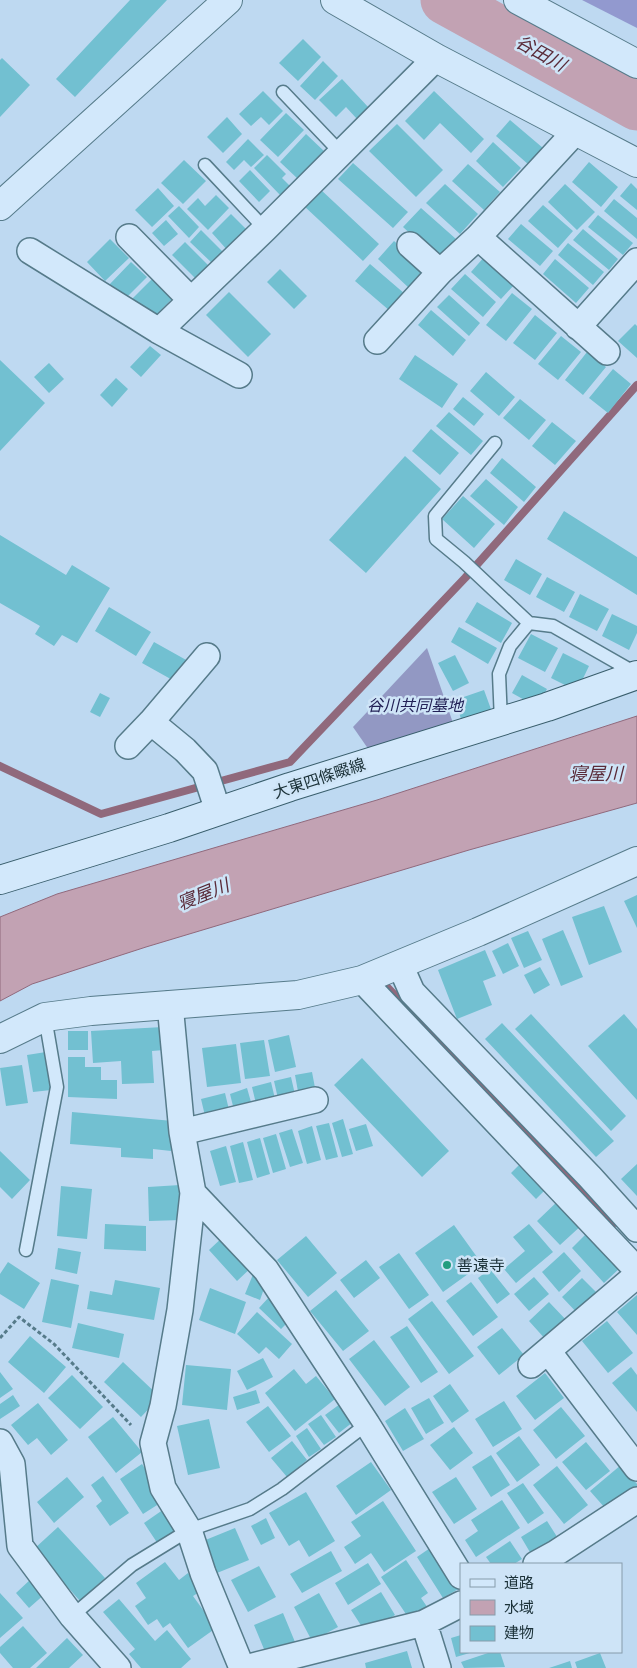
<svg xmlns="http://www.w3.org/2000/svg" width="637" height="1668" font-family="'IBM Plex Serif','Noto Sans JP',serif">
	<style>
		.green { fill: #9299cf }
		.cemetery { fill: #9298c3 }
		.water { fill: #c2a2b3; stroke: #90697c }
		.lines { fill: none; stroke-linecap: round; stroke-linejoin: round }
		.stream { stroke: #90697c; stroke-width: 8 }
		.river { stroke: #c2a2b3; stroke-width: 49 }
		.building { fill: #72c0d1 }
		.service-casing { stroke: #567b8a; stroke-width: 15 }
		.minor-casing { stroke: #567b8a; stroke-width: 28 }
		.tertiary-casing { stroke: #567b8a; stroke-width: 30 }
		.secondary-casing { stroke: #395e6c; stroke-width: 30 }
		.path { stroke: #567b8a; stroke-width: 3; stroke-dasharray: 4 2.5; stroke-linecap: butt }
		.service { stroke: #d2e8fb; stroke-width: 12 }
		.minor { stroke: #d2e8fb; stroke-width: 25 }
		.tertiary { stroke: #d2e8fb; stroke-width: 28 }
		.secondary { stroke: #d2e8fb; stroke-width: 28 }
		.poi-dot { fill: #229d7f; stroke: #cee4f7; stroke-width: 2 }
		.labels { text-anchor: middle; dominant-baseline: central; stroke-width: 5; stroke-linejoin: round; paint-order: stroke }
		.park-label { font-size: 16px; font-style: italic; fill: #222156; stroke: #cee4f7 }
		.street-label { font-size: 16px; fill: #1b3138; stroke: #cee4f7 }
		.poi-label { font-size: 16px; fill: #1b3138; stroke: #cee4f7; text-anchor: start }
		.water-label { font-size: 18px; font-style: italic; fill: #592a38; stroke: #cee4f7 }
	</style>
	<rect width="100%" height="100%" fill="#bed9f1"/>
	<path class="green" d="M582,0H637V28Z"/>
	<path class="cemetery" d="M427,648L453,723L369,750L353,727Z"/>
	<path class="water" d="M637,716V803L469,850L146,947L32,984L0,1001V917L57,894L377,800Z"/>
	<g class="lines">
		<path class="stream" d="M0,766L101,814L290,762L465,578L637,385
			M387,987L459,1061L612,1225"/>
		<path class="river" d="M445,0L637,106"/>
	</g>
	<path class="building" d="M130,0H167L75,97L56,79Z
		M303,39L321,57L298,81L279,63Z
		M2,58L30,85L0,117V60Z
		M323,61L338,76L315,100L300,86Z
		M342,79L369,108L357,119L346,107L336,117L319,100Z
		M263,91L283,111L269,125L261,117L251,126L239,114Z
		M434,91L484,139L471,153L440,123L424,140L405,121Z
		M286,113L304,130L278,157L260,140Z
		M227,117L242,134L223,153L207,137Z
		M510,120L543,148L529,165L496,136Z
		M397,124L443,170L416,197L369,151Z
		M306,134L325,152L299,180L280,162Z
		M248,139L264,155L251,167L244,160L234,170L226,162Z
		M493,142L521,168L503,187L476,161Z
		M267,155L286,174L282,178L291,187L281,196L254,168Z
		M184,160L206,181L183,204L161,183Z
		M589,162L618,187L601,207L572,182Z
		M353,163L408,212L393,228L338,179Z
		M468,164L500,192L484,210L452,181Z
		M250,170L270,191L259,202L239,181Z
		M631,183L637,189V210L620,196Z
		M445,184L478,214L460,234L426,203Z
		M565,184L595,212L577,230L548,202Z
		M158,188L174,206L152,227L135,210Z
		M320,189L379,244L363,261L304,206Z
		M216,195L229,208L208,230L187,209L198,198L205,206Z
		M614,199L637,218V239L604,211Z
		M543,205L573,231L558,248L528,221Z
		M179,206L199,227L189,238L168,216Z
		M421,208L456,239L438,259L403,227Z
		M231,214L249,232L229,252L212,233Z
		M598,215L633,243L623,255L588,227Z
		M166,220L178,234L164,246L152,233Z
		M521,224L553,251L540,266L508,239Z
		M583,229L618,259L609,270L573,240Z
		M201,230L224,253L213,264L190,242Z
		M110,239L129,258L105,281L87,262Z
		M394,241L426,269L409,288L378,259Z
		M185,242L209,266L196,279L172,255Z
		M568,243L604,272L593,285L558,255Z
		M485,256L515,284L501,299L471,272Z
		M555,259L589,288L576,303L543,274Z
		M131,262L147,277L124,300L109,285Z
		M370,264L405,294L390,311L355,281Z
		M280,269L307,296L294,309L267,282Z
		M465,274L496,302L483,317L451,289Z
		M154,277L174,297L151,320L131,300Z
		M229,292L271,334L248,357L206,315Z
		M512,293L532,309L506,341L486,325Z
		M449,295L480,323L469,336L437,307Z
		M431,310L466,340L453,356L418,325Z
		M535,315L557,333L535,360L513,343Z
		M635,324L637,326V358L618,341Z
		M561,336L581,352L558,380L538,364Z
		M150,346L161,355L141,377L130,367Z
		M587,352L606,367L583,395L565,380Z
		M415,355L458,384L442,408L399,379Z
		M0,360L45,403L0,451Z
		M49,363L64,379L49,393L34,377Z
		M613,369L631,384L608,413L589,398Z
		M486,372L515,397L499,416L470,391Z
		M116,378L128,389L112,407L100,395Z
		M463,397L484,414L474,426L453,409Z
		M520,399L546,420L529,440L503,418Z
		M449,412L483,441L471,455L436,426Z
		M552,422L576,441L555,465L532,446Z
		M431,429L459,453L440,475L412,451Z
		M405,456L441,489L366,573L329,540Z
		M502,458L536,487L524,502L490,473Z
		M486,479L518,507L504,525L470,496Z
		M463,496L495,524L474,548L442,519Z
		M564,511L637,557V595L547,539Z
		M0,535L66,575L72,565L110,588L77,643L62,635L54,646L35,634L40,626L0,603Z
		M516,559L542,574L530,595L504,580Z
		M547,577L575,592L564,612L536,597Z
		M580,594L609,609L597,631L569,617Z
		M477,602L512,623L501,643L465,622Z
		M109,607L151,632L136,656L95,631Z
		M612,614L637,626V633L629,650L602,636Z
		M459,627L497,648L488,664L451,642Z
		M531,634L558,648L545,672L518,658Z
		M154,642L188,661L176,682L142,663Z
		M563,653L589,666L577,691L551,678Z
		M455,655L469,683L453,691L438,663Z
		M522,675L547,689L537,707L512,693Z
		M484,690L492,712L462,722L455,700Z
		M100,693L110,698L100,717L90,712Z
		M637,895V928L624,901Z
		M604,906L622,952L589,965L572,917Z
		M563,930L583,977L561,986L542,939Z
		M528,931L542,960L524,968L511,938Z
		M508,943L519,966L503,974L492,951Z
		M485,950L496,976L483,981L492,1005L457,1019L438,970Z
		M540,967L550,985L534,994L524,975Z
		M531,1014L626,1116L611,1131L515,1029Z
		M624,1014L637,1029V1100L588,1046Z
		M502,1023L614,1141L596,1157L485,1039Z
		M163,1027L164,1050L152,1051L154,1083L122,1084L121,1061L93,1063L91,1031Z
		M68,1031H88V1050H68Z
		M289,1035L296,1067L275,1072L268,1040Z
		M264,1040L270,1076L245,1079L240,1043Z
		M236,1044L241,1083L207,1087L202,1048Z
		M46,1052L51,1090L33,1092L27,1055Z
		M68,1057H85V1067H101V1080H117V1099L68,1097Z
		M362,1058L449,1151L422,1177L334,1085Z
		M22,1065L28,1103L6,1106L0,1068Z
		M312,1072L316,1093L299,1097L295,1075Z
		M291,1077L296,1099L279,1103L274,1081Z
		M271,1082L276,1103L257,1108L252,1087Z
		M247,1088L253,1109L235,1114L230,1094Z
		M225,1093L230,1114L206,1120L201,1099Z
		M72,1112L173,1121L171,1151L153,1149V1159L121,1157V1148L70,1144Z
		M343,1119L353,1154L342,1157L332,1123Z
		M329,1123L338,1157L326,1160L316,1126Z
		M366,1124L373,1146L356,1151L349,1129Z
		M312,1126L321,1160L307,1164L298,1131Z
		M292,1129L303,1163L290,1167L279,1133Z
		M276,1134L286,1169L273,1173L263,1138Z
		M260,1138L270,1174L257,1178L247,1142Z
		M243,1142L253,1180L239,1183L230,1146Z
		M226,1146L236,1182L220,1186L210,1151Z
		M0,1151L30,1180L12,1199L0,1187Z
		M524,1160L549,1186L536,1199L511,1173Z
		M637,1164V1196L621,1179Z
		M180,1185L182,1220L149,1221L148,1187Z
		M61,1186L92,1189L87,1239L57,1236Z
		M560,1199L583,1224L560,1245L537,1221Z
		M105,1224L146,1226V1251L104,1249Z
		M529,1224L553,1252L516,1283L504,1269L525,1251L513,1237Z
		M454,1225L482,1264L443,1292L415,1253Z
		M589,1231L622,1266L604,1283L572,1248Z
		M225,1235L254,1265L237,1281L209,1250Z
		M306,1236L337,1273L308,1297L277,1260Z
		M58,1248L81,1252L77,1274L55,1269Z
		M564,1252L581,1271L559,1292L542,1272Z
		M399,1253L429,1295L409,1309L379,1267Z
		M366,1260L380,1278L354,1298L340,1280Z
		M8,1262L40,1283L24,1309L0,1294V1274Z
		M490,1269L510,1294L497,1304L478,1278Z
		M254,1272L268,1277L260,1300L245,1294Z
		M534,1277L549,1294L529,1311L514,1294Z
		M582,1278L599,1295L579,1315L562,1297Z
		M51,1279L79,1285L71,1328L42,1322Z
		M115,1280L160,1288L154,1320L87,1309L90,1291L112,1295Z
		M471,1282L498,1317L473,1336L446,1301Z
		M210,1288L246,1302L235,1334L199,1320Z
		M336,1290L369,1331L343,1351L310,1311Z
		M637,1295V1335L617,1312Z
		M270,1296L292,1318L281,1329L259,1308Z
		M432,1301L474,1356L449,1374L408,1319Z
		M549,1302L568,1322L547,1341L529,1321Z
		M257,1312L292,1344L279,1359L266,1347L259,1354L237,1334Z
		M607,1321L633,1353L608,1373L582,1341Z
		M78,1323L124,1334L119,1358L72,1348Z
		M407,1326L438,1372L421,1383L390,1337Z
		M502,1328L524,1355L499,1375L477,1347Z
		M30,1336L66,1367L44,1393L8,1362Z
		M374,1340L410,1387L385,1406L349,1359Z
		M263,1358L273,1377L247,1390L237,1371Z
		M123,1362L160,1397L141,1417L104,1382Z
		M186,1365L231,1369L227,1410L182,1405Z
		M631,1367L637,1375V1412L612,1383Z
		M294,1369L306,1384L316,1376L335,1399L295,1431L265,1393Z
		M0,1372L13,1389L0,1398Z
		M545,1373L564,1398L535,1420L516,1396Z
		M72,1375L103,1407L80,1429L48,1398Z
		M450,1384L469,1411L452,1423L433,1396Z
		M256,1390L260,1403L237,1410L233,1397Z
		M13,1395L20,1406L0,1419V1404Z
		M429,1398L444,1423L426,1434L411,1408Z
		M504,1401L522,1429L493,1447L475,1419Z
		M38,1403L68,1440L51,1455L37,1438L28,1445L11,1425Z
		M340,1404L353,1422L339,1433L325,1415Z
		M268,1406L291,1436L269,1452L246,1422Z
		M561,1407L585,1436L556,1459L533,1430Z
		M405,1408L424,1439L403,1451L385,1421Z
		M321,1415L336,1437L324,1445L308,1424Z
		M113,1417L142,1452L116,1473L88,1437Z
		M209,1419L220,1468L188,1475L177,1426Z
		M454,1427L473,1453L450,1470L430,1445Z
		M307,1428L321,1449L309,1457L296,1436Z
		M519,1436L540,1465L517,1482L496,1453Z
		M292,1441L307,1460L287,1477L271,1458Z
		M586,1442L610,1471L586,1490L562,1462Z
		M491,1455L510,1485L491,1497L472,1467Z
		M371,1462L391,1490L356,1515L336,1486Z
		M142,1464L165,1500L143,1514L120,1479Z
		M621,1465L637,1484V1492L627,1500L622,1494L605,1508L590,1491Z
		M557,1466L588,1505L564,1524L533,1485Z
		M103,1476L129,1513L110,1526L96,1506L102,1501L91,1485Z
		M67,1477L84,1497L54,1523L37,1502Z
		M456,1477L477,1509L454,1524L432,1492Z
		M523,1483L544,1513L528,1524L507,1493Z
		M306,1492L335,1541L309,1557L299,1540L289,1546L269,1513Z
		M502,1500L520,1528L476,1557L465,1540L478,1531L471,1520Z
		M383,1501L416,1551L384,1572L371,1553L355,1564L344,1547L361,1536L351,1522Z
		M167,1507L181,1528L158,1544L144,1523Z
		M266,1518L275,1538L261,1545L251,1526Z
		M547,1521L561,1543L534,1559L521,1537Z
		M58,1527L105,1578L80,1601L34,1549Z
		M235,1528L249,1560L217,1573L203,1541Z
		M510,1541L522,1559L514,1564H491L486,1557Z
		M433,1546L460,1588L443,1598L417,1557Z
		M331,1551L342,1571L302,1593L290,1574Z
		M406,1560L428,1593L421,1598L430,1611L412,1623L381,1577Z
		M165,1562L179,1580L188,1573L201,1591L193,1596L216,1628L188,1648L170,1623L163,1628L157,1619L148,1625L135,1606L146,1598L136,1583Z
		M368,1563L381,1584L348,1605L335,1583Z
		M259,1566L276,1597L248,1612L231,1580Z
		M32,1578L46,1593L29,1608L16,1593Z
		M381,1592L395,1615L366,1633L351,1610Z
		M0,1593L23,1618L0,1638Z
		M319,1593L338,1627L312,1641L294,1607Z
		M119,1599L155,1641L167,1630L191,1659L181,1668H141L129,1654L135,1649L103,1612Z
		M283,1613L295,1642L266,1654L254,1625Z
		M23,1626L47,1653L30,1668H13L0,1653V1647Z
		M461,1635V1652H473L456,1657L451,1638Z
		M67,1638L83,1655L69,1668H36Z
		M407,1651L412,1668H366L365,1663Z
		M491,1652H500L505,1667L464,1668L461,1662Z
		M600,1653L606,1668H577L575,1662Z
		M570,1661L572,1668H549Z"/>
	<g class="lines">
		<defs>
			<path id="service" d="M283,92L341,153
				M205,165L265,229
				M495,443L435,516L436,539L464,562L529,623
				M501,721L499,674L510,646L529,623L553,626L637,674
				M26,1250L57,1087L45,1017
				M72,1616L132,1565L189,1530L250,1509L282,1489L367,1424"/>
			<path id="minor" d="M129,237L190,299
				M478,237L607,352
				M410,245L440,272
				M30,251L159,331L239,375
				M578,327L637,261
				M159,331L265,229L436,58
				M377,341L440,272L478,237L576,131
				M151,722L185,750L205,771L218,811
				M128,746L151,722L207,656
				M400,965L412,992L590,1177L637,1229
				M362,980L637,1270
				M170,1004L182,1132L193,1193L266,1270L367,1424L461,1576
				M182,1132L315,1100
				M193,1193L180,1310L163,1406L153,1443L163,1488L189,1530L203,1573L242,1668
				M548,1351L637,1468
				M531,1365L637,1275
				M0,1442L12,1464L20,1546L72,1616L118,1668
				M536,1564L556,1553L637,1500
				M424,1623L438,1668
				M245,1668L424,1623L461,1604"/>
			<path id="tertiary" d="M335,0L436,58L637,163
				M518,0L637,64
				M0,206L228,0
				M0,1039L45,1017L91,1011L298,995L362,980L478,932L637,861"/>
			<path id="secondary" d="M0,880L169,828L290,787L547,707L637,675"/>
		</defs>
		<use href="#service" class="service-casing"/>
		<use href="#minor" class="minor-casing"/>
		<use href="#tertiary" class="tertiary-casing"/>
		<use href="#secondary" class="secondary-casing"/>
		<path class="path" d="M0,1338L19,1317L54,1344L131,1425"/>
		<use href="#service" class="service"/>
		<use href="#minor" class="minor"/>
		<use href="#tertiary" class="tertiary"/>
		<use href="#secondary" class="secondary"/>
	</g>
	<circle class="poi-dot" cx="447" cy="1265" r="5"/>
	<g class="labels">
		<g class="park-label">
			<text x="415" y="705">谷川共同墓地</text>
		</g>
		<g class="street-label">
			<text transform="translate(319 778) rotate(-18)">大東四條畷線</text>
		</g>
		<g class="poi-label">
			<text x="457" y="1265">善遠寺</text>
		</g>
		<g class="water-label">
			<text transform="translate(541 53) rotate(29)">谷田川</text>
			<text x="596" y="773">寝屋川</text>
			<text transform="translate(203 894) rotate(-22)">寝屋川</text>
		</g>
	</g>
	<rect x="460" y="1563" width="162" height="90" fill="#cee4f7" stroke="#869cab"/>
	<rect x="470" y="1579" width="25" height="8" fill="#d2e8fb" stroke="#869cab"/>
	<text x="504" y="1588" font-size="15" fill="#1b3138">道路</text>
	<rect x="470" y="1600" width="25" height="15" fill="#c2a2b3" stroke="#869cab"/>
	<text x="504" y="1613" font-size="15" fill="#1b3138">水域</text>
	<rect x="470" y="1626" width="25" height="15" fill="#72c0d1" stroke="#869cab"/>
	<text x="504" y="1638" font-size="15" fill="#1b3138">建物</text>
</svg>
